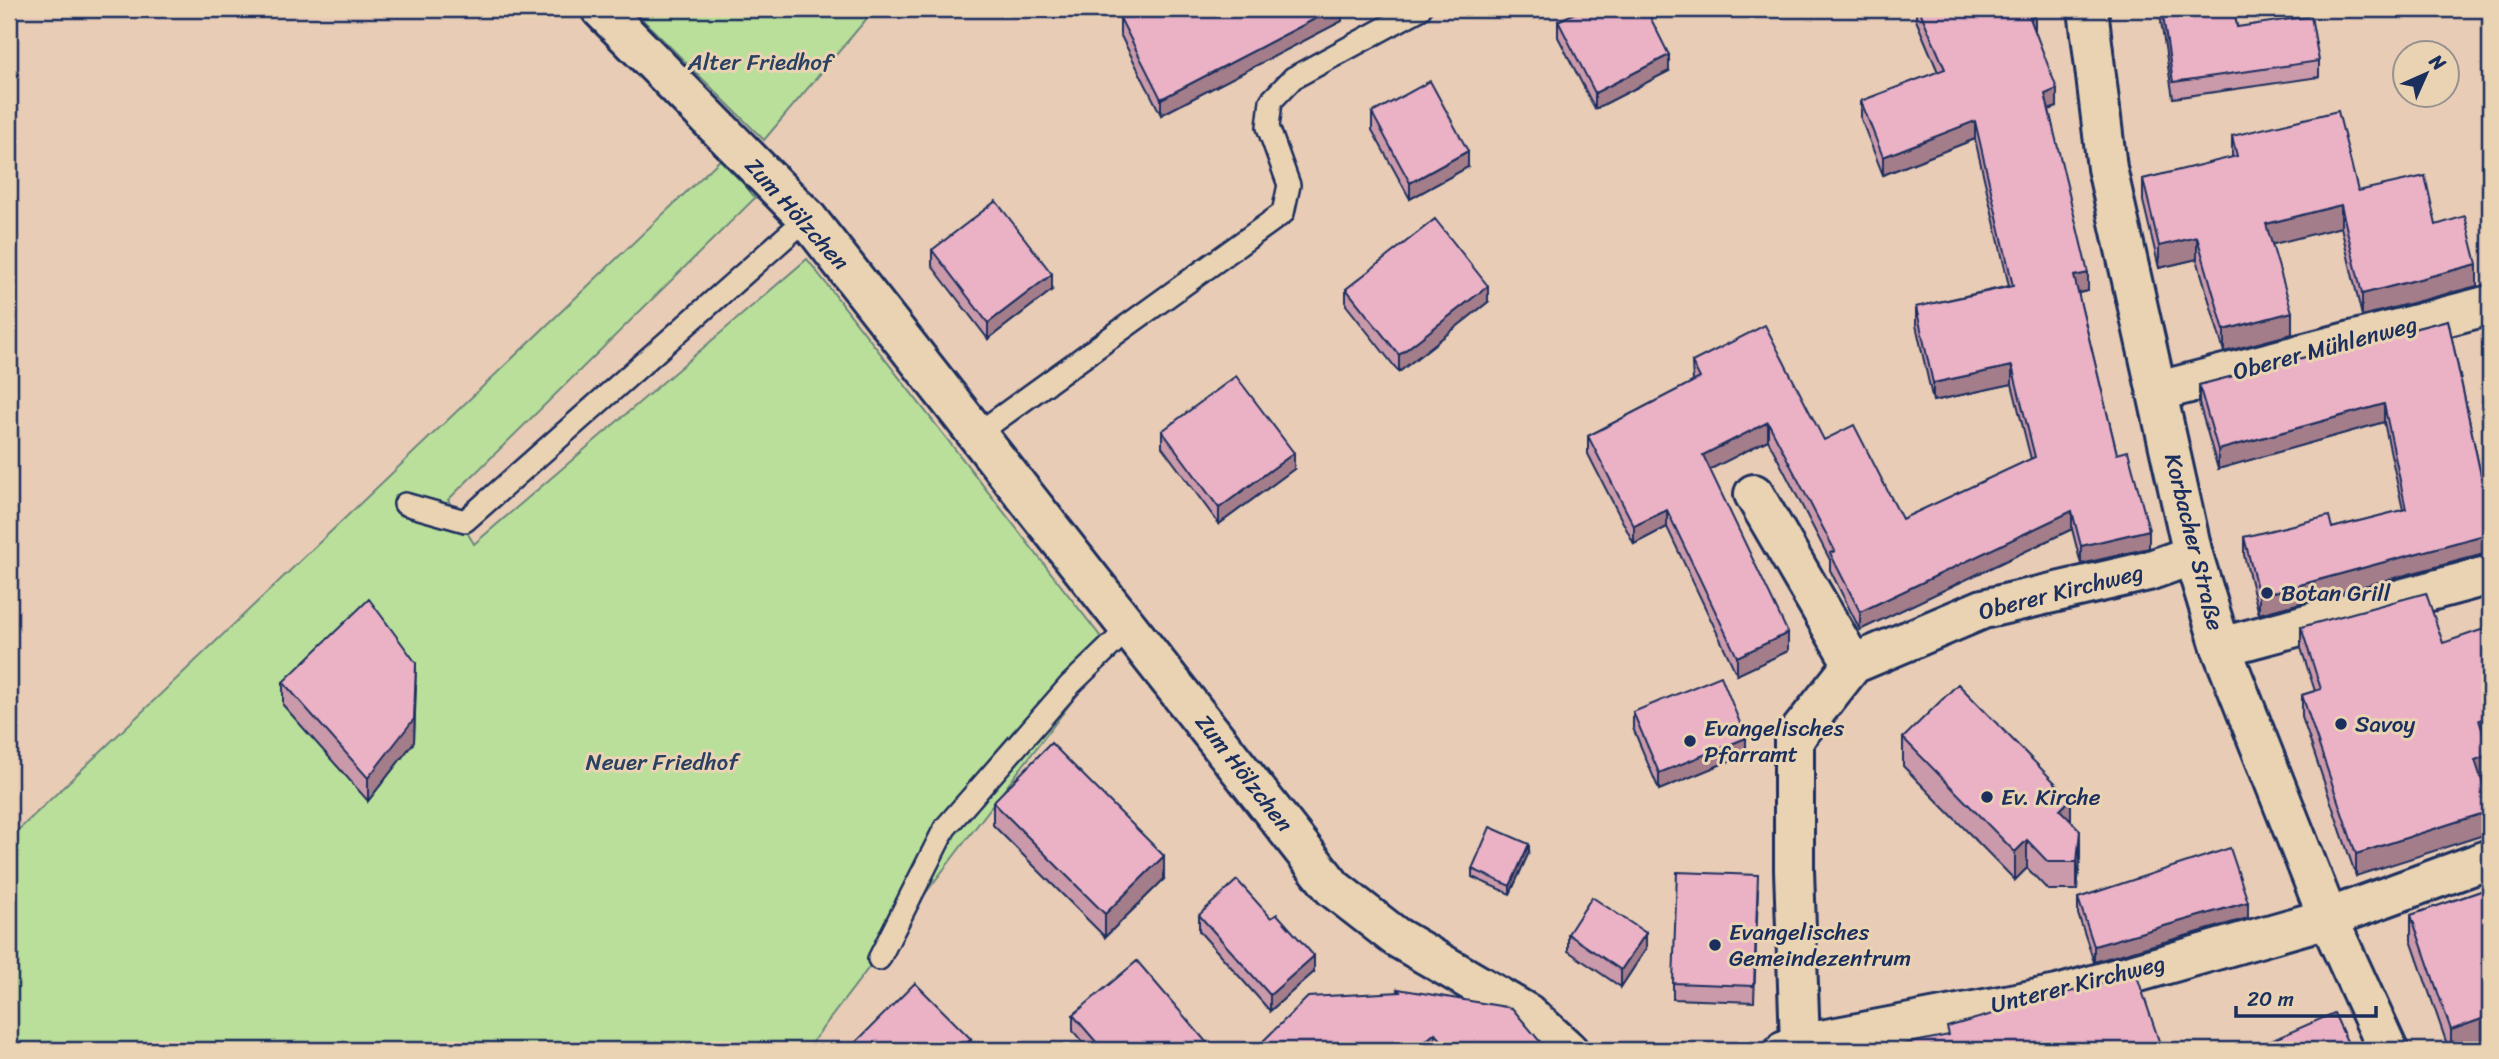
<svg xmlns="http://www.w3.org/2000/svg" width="2499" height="1059" font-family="Sriracha,sans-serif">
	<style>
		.green { fill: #badf9a; stroke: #6a877c; stroke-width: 2 }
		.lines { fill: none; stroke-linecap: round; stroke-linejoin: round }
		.lane-casing { stroke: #1b2f5e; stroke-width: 26 }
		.street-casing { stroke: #1b2f5e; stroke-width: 44 }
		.secondary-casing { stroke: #1b2f5e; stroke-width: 44 }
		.lane { stroke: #e9d3b2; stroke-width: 21 }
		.street { stroke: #e9d3b2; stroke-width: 38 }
		.secondary { stroke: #e9d3b2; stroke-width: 38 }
		.wall { fill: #ca99aa; stroke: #1b2f5e; stroke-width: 2 }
		.shaded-wall { fill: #a47d8b; stroke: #1b2f5e; stroke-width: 2 }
		.building { fill: #ebb2c6; stroke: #1b2f5e; stroke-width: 2 }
		.poi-dot { fill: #1b2f5e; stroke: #e9d3b2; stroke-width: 2.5 }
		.labels { text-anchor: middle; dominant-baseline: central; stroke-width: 6; stroke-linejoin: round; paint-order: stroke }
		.park-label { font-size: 23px; fill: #2b4164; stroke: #e9d3b2 }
		.street-label { font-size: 23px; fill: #1b2f5e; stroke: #e9d3b2 }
		.poi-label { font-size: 23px; fill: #1b2f5e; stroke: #e9d3b2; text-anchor: start }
	</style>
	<rect width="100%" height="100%" fill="#e9ccb6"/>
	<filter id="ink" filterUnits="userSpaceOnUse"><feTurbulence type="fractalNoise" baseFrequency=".0143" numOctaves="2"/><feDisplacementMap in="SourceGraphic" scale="14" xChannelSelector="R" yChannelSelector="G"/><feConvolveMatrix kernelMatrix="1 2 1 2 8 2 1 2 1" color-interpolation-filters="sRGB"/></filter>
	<g filter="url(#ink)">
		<path class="green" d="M632,9H875L764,140Z
			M723,157L755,198L448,500L474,544L807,259L1111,650L806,1050H9V839Z"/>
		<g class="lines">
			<defs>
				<path id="lane" d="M977,434L1283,213L1289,185L1268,127L1271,101L1293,78L1420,9
					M405,504L465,521L807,218
					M879,959L945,828L1070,685L1130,627"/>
				<path id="street" d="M601,9L807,218L1333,888L1396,937L1528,1014L1568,1050
					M2159,391L2490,305
					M1754,494L1853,664
					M2221,647L2490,575
					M1800,1044L1794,870V739L1853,664L1983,609L2148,571L2193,555
					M1785,1050L1800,1044L2058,995L2328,918L2490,859"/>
				<path id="secondary" d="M2088,9L2107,168L2193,555L2221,647L2328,918L2388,1050"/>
			</defs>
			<use href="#lane" class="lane-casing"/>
			<use href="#street" class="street-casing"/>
			<use href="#secondary" class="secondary-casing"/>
			<use href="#lane" class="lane"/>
			<use href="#street" class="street"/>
			<use href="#secondary" class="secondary"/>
		</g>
		<path class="wall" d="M1342,9V21L1161,115L1120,34V18Z
			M1916,9H2032L2035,33L2057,107L2049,110L2088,291L2078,293L2117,454L2149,548L2081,564L2072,529L1860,630L1830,570V560L1768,440L1709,469L1788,651L1737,675L1667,527L1634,544L1588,454V436L1693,382L1692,362L1824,440L1902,519L2031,459L2012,384L1933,401L1916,325V307L2009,286L1975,139L1883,175L1861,119V101L1938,72L1916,20Z
			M2159,9H2234L2237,27L2319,61V77L2173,98Z
			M1558,21L1669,71L1595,109L1558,37Z
			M1372,113L1468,167L1410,199L1372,130Z
			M2232,136L2436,225L2477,286L2362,316L2341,227L2272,244L2292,334L2224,352L2197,259L2159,268L2143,201V179L2232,158Z
			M932,250L1052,290L988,339L932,266Z
			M1346,289L1488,302L1399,372L1346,305Z
			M2448,320L2484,490L2490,488V555L2484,554L2259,614L2244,555V537L2332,528L2403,510L2384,422L2218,469L2199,403V385Z
			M1162,431L1294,469L1219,524L1162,447Z
			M2301,627L2443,643L2486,740L2490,775L2481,779L2356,876L2302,717V695L2315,691L2301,648Z
			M283,682L416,686L414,742L368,801L283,705Z
			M1633,712L1746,754L1659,790L1633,728Z
			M1903,738L2071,821L2080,858L2077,890H2048L2027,868L2015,880L1903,766Z
			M993,802L1164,879L1105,937L993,825Z
			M1529,852L1510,894L1472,877V869Z
			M2490,888V1042L2466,1050H2449L2411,940V915Z
			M1758,891L1754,1002L1673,999V983Z
			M2078,898L2248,918L2094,962L2078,914Z
			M1199,915L1314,972L1270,1011L1199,931Z
			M1568,934L1646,949L1621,987L1568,951Z
			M1398,989L1547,1050H1254L1398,992Z
			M1073,1015L1213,1050H1089L1073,1031Z"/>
		<path class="shaded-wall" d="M1334,9H1342V21L1161,115V99Z
			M2035,16V34L2030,18Z
			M1669,55V71L1595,109V93Z
			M2057,89V107L2045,111V94Z
			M1975,121V139L1883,175V157Z
			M1468,151V167L1410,199V183Z
			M2341,205V227L2266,246V224Z
			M2197,237V259L2159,268V246Z
			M2477,264V286L2362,316V294Z
			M2088,273V291L2074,294V276Z
			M1052,274V290L988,339V323Z
			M1488,286V302L1399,372V355Z
			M2292,312V334L2224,352V330Z
			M2012,366V384L1933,401V383Z
			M2384,404V422L2218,469V450Z
			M1768,422V440L1703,473V455Z
			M1294,453V469L1219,524V508Z
			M1667,510V527L1634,544V526Z
			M2072,511V529L1860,630V612Z
			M2149,530V548L2081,564V546Z
			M2484,535V554L2259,614V596Z
			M1788,633V651L1737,675V657Z
			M416,663L414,742L368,801V778Z
			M2490,717V738L2479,742V720Z
			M1746,738V754L1659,790V773Z
			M2490,754V775L2475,781V760Z
			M2071,799V827L2060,810Z
			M2490,811V833L2356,876V854Z
			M2080,830V858L2077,890V862Z
			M2027,840V868L2015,880V852Z
			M1529,844V852L1510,894V886Z
			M1164,856V879L1105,937V914Z
			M2248,902V918L2094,962V946Z
			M1646,933V949L1621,987V970Z
			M1314,956V972L1270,1011V995Z
			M2490,1016V1042L2466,1050H2451V1030Z
			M1435,1033V1050H1415Z
			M971,1039V1050H960Z"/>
		<path class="building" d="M1138,9H1334L1161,99L1120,18Z
			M1583,9H1646L1669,55L1595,93L1558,21Z
			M1919,9H2032L2035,16L2030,18L2057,89L2045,94L2088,273L2074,276L2117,454L2128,451L2149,530L2081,546L2072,511L1860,612L1830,553L1835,551L1768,422L1703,455L1788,633L1737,657L1667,510L1634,526L1588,436L1700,378L1692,362L1765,325L1824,440L1854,425L1902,519L2035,457L2012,366L1933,383L1916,307L2013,286L1975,121L1883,157L1861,101L1945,69Z
			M2162,9H2234L2237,27L2311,16L2319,61L2173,82Z
			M1430,81L1468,151L1410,183L1372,113Z
			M2338,111L2358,191L2425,176L2436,225L2465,216L2477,264L2362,294L2341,205L2266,224L2292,312L2224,330L2197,237L2159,246L2143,179L2237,156L2232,136Z
			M996,201L1052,274L988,323L932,250Z
			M1435,219L1488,286L1399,355L1346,289Z
			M2448,320L2484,490L2490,488V537L2484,535L2259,596L2244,537L2329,516L2332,528L2406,509L2384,404L2218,450L2199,385Z
			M1236,376L1294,453L1219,508L1162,431Z
			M2426,593L2443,643L2490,627V717L2479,720L2490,754L2475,760L2490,805V811L2356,854L2302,695L2321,689L2301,627Z
			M369,599L416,663L414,719L368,778L283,682Z
			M1721,676L1746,738L1659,773L1633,712Z
			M1958,684L2071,799L2060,810L2080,830L2077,862H2048L2027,840L2015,852L1903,738Z
			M1051,743L1164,856L1105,914L993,802Z
			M1490,827L1529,844L1510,886L1472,869Z
			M2230,848L2248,902L2094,946L2078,898Z
			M1677,872L1758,875L1754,986L1673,983Z
			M1237,880L1271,918L1277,914L1314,956L1270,995L1199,915Z
			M2490,888V1016L2451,1030L2411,915Z
			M1592,897L1646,933L1621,970L1568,934Z
			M1137,961L1213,1050H1103L1073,1015Z
			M2136,973L2162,1050H1875L1949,1035L1947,1027Z
			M915,983L971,1039L960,1050H848Z
			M1398,989L1512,1008L1547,1050H1450L1435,1033L1415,1050H1254L1308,997L1400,992Z
			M2334,1013L2351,1050H2250Z"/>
	</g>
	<g class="poi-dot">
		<circle cx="2267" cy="593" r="7"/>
		<circle cx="2341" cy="724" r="7"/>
		<circle cx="1690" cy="741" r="7"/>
		<circle cx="1987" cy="797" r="7"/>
		<circle cx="1715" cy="945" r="7"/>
	</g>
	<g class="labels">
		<g class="park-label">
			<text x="760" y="62">Alter Friedhof</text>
			<text x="662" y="762">Neuer Friedhof</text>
		</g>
		<g class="street-label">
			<text transform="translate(797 214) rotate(48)">Zum Hölzchen</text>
			<text transform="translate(2325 348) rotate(-15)">Oberer Mühlenweg</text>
			<text transform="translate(2194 542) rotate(76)">Korbacher Straße</text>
			<text transform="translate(2061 592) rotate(-14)">Oberer Kirchweg</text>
			<text transform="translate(1244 773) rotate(52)">Zum Hölzchen</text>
			<text transform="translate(2078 984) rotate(-14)">Unterer Kirchweg</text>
		</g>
		<g class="poi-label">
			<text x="2281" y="593">Botan Grill</text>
			<text x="2355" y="724">Savoy</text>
			<text x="1704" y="728">Evangelisches<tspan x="1704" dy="26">Pfarramt</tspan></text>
			<text x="2001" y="797">Ev. Kirche</text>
			<text x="1729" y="932">Evangelisches<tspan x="1729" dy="26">Gemeindezentrum</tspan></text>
		</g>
	</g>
	<rect width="2499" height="1059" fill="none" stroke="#e9d3b2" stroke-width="35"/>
	<rect x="18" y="18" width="2464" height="1024" fill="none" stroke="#1b2f5e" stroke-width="2.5" filter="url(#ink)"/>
	<g transform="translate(2426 74) rotate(45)"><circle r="33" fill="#e9d3b2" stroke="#979190" stroke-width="2"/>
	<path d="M0-5L12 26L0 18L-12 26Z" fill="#1b2f5e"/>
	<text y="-10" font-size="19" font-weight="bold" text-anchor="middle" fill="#1b2f5e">N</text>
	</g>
	<path d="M2236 1006v10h140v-10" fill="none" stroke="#1b2f5e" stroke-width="3.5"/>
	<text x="2247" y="1006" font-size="21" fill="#1b2f5e" stroke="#e9d3b2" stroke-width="5" paint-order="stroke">20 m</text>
</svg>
